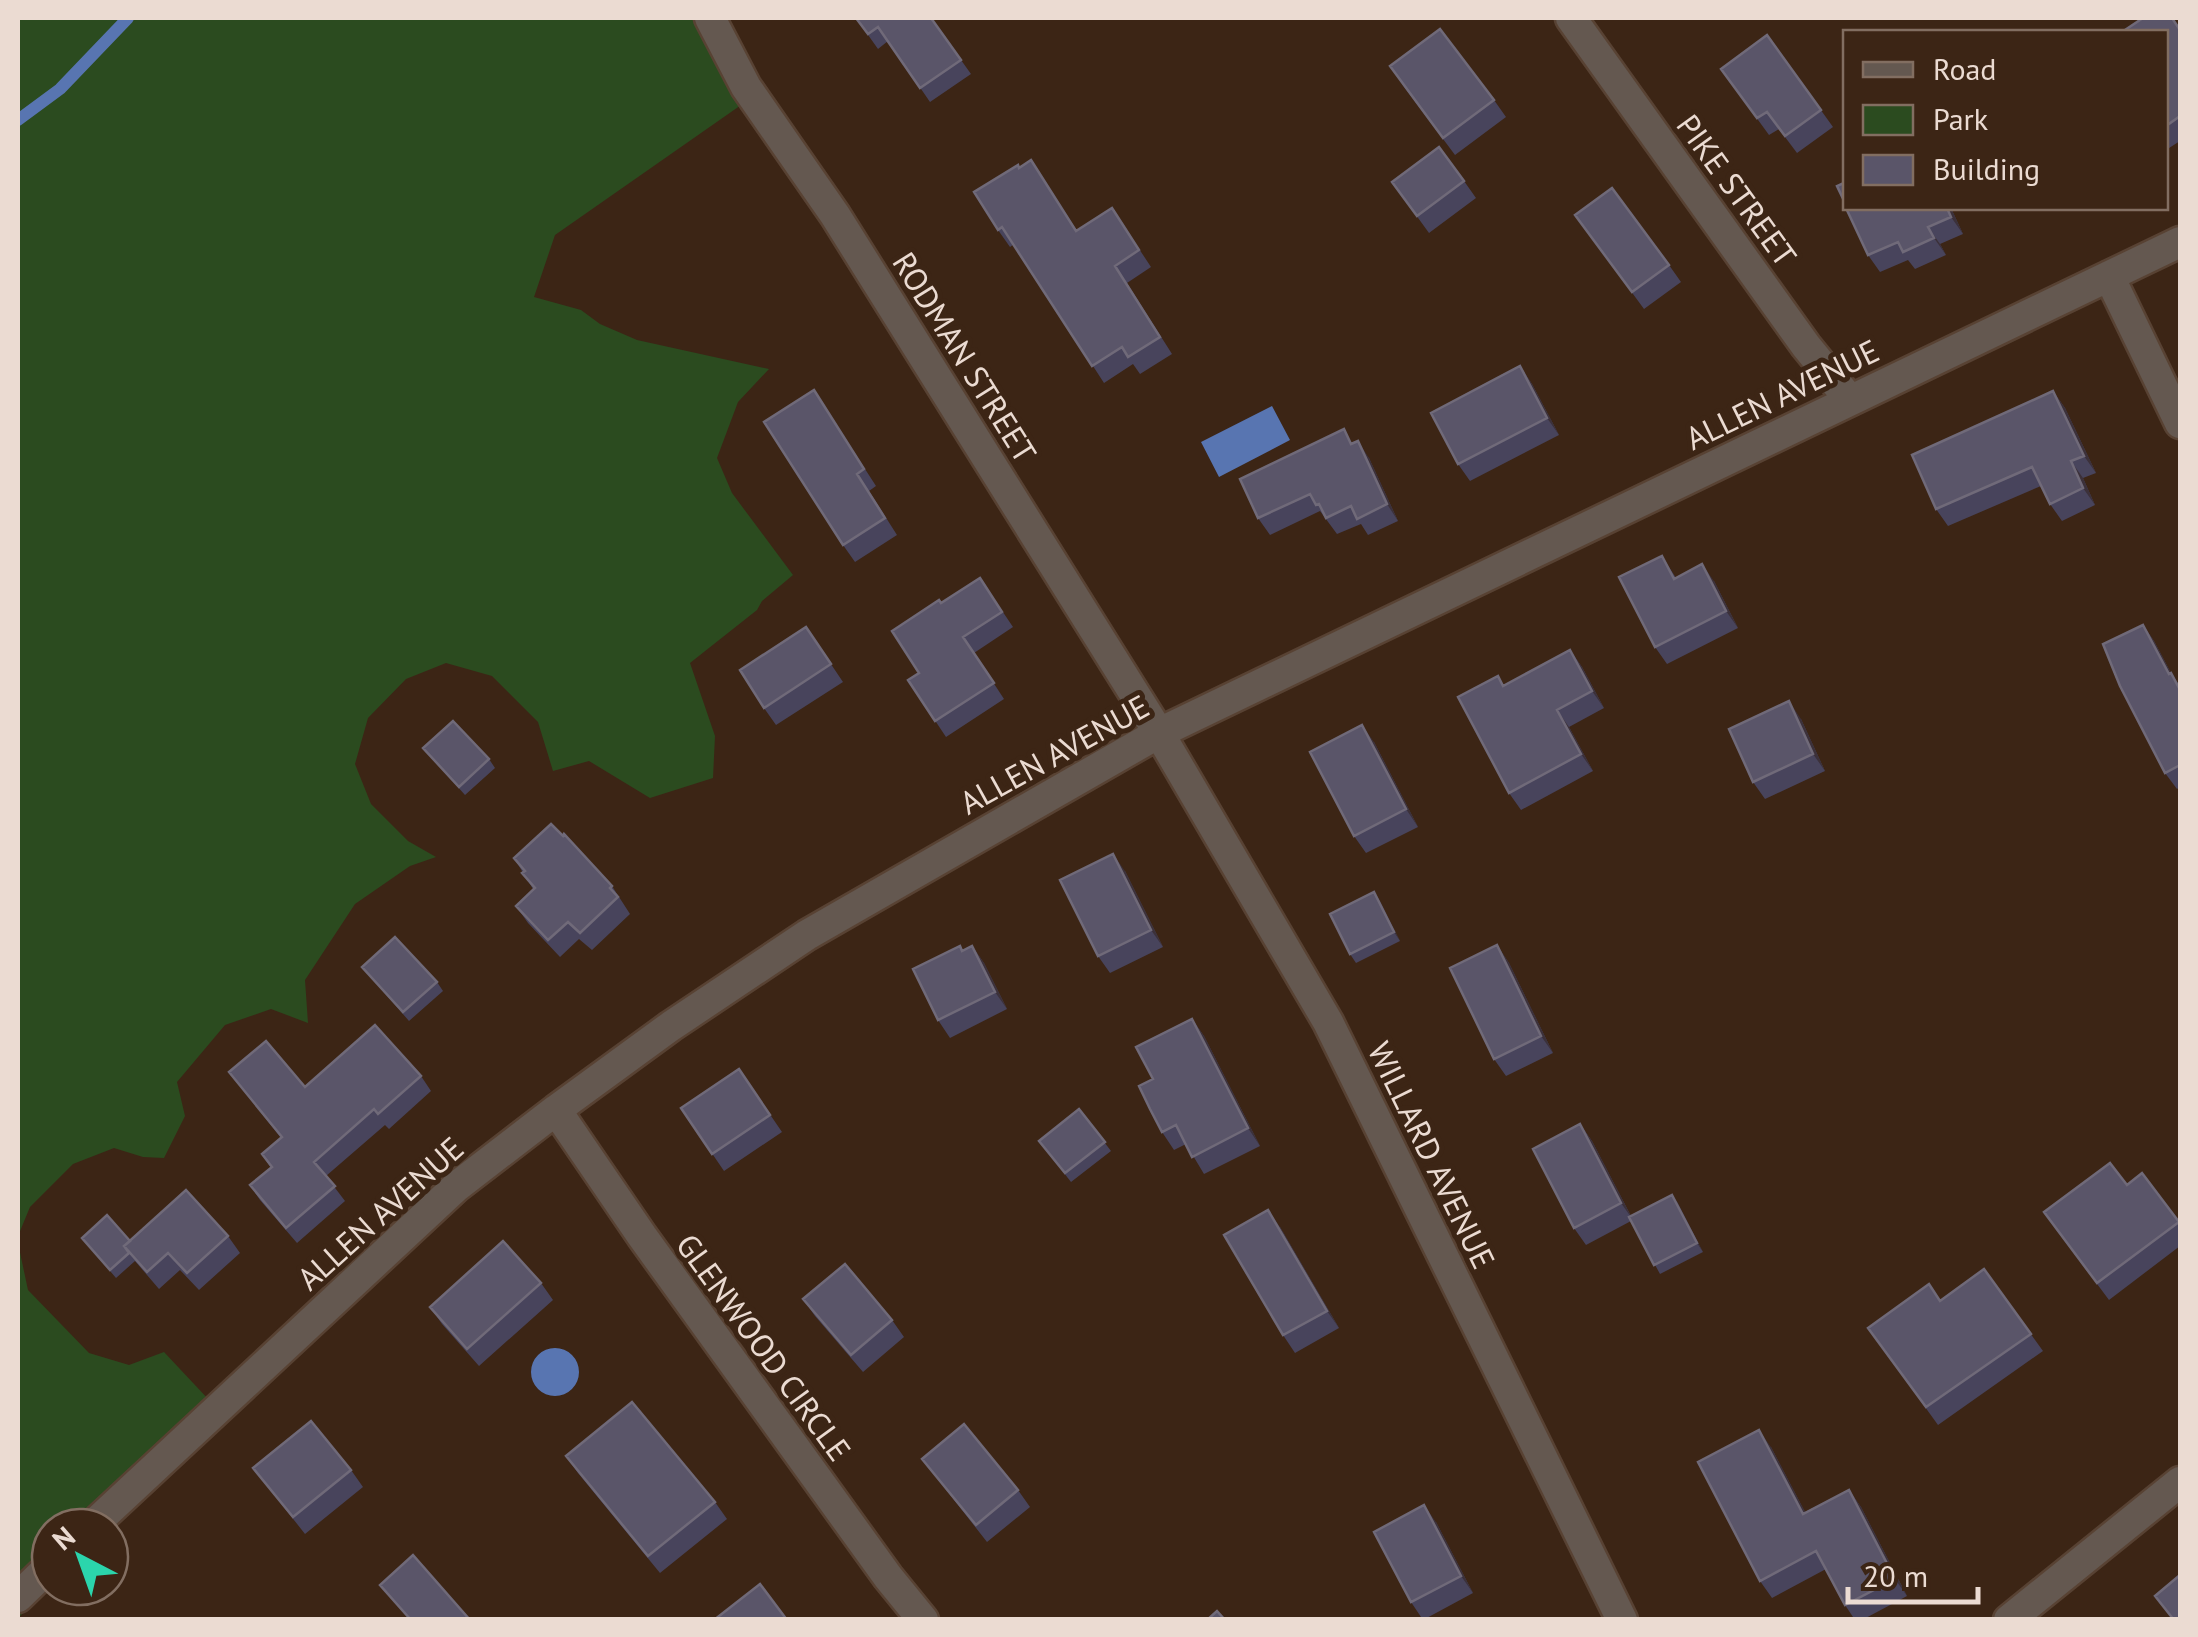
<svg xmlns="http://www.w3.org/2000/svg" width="2198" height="1637" font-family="'PT Sans',sans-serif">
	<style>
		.green { fill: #2b4b1f }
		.water { fill: #5875b1 }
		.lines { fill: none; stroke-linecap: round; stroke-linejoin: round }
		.stream { stroke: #5875b1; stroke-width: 12 }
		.minor-casing { stroke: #584233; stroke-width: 35 }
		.minor { stroke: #645850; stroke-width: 30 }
		.wall { fill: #48445c }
		.shaded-wall { fill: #3c313a }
		.building { fill: #5a5569; stroke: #706a79; stroke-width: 2.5 }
		.labels { text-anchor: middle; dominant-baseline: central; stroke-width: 10; stroke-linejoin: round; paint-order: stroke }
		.street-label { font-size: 32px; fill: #ebdbd2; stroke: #3c2515 }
	</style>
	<rect width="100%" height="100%" fill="#3c2515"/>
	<path class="green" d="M18,18H705L754,96L555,235L534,297L581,310L600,324L637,340L769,369L738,402L717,458L732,493L793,575L762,601L757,610L690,663L715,736L713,778L650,798L589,761L553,771L538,722L492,676L446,663L406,679L368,718L355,764L371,804L408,841L436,857L410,866L355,904L305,980L308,1023L271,1009L225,1025L177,1082L185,1116L164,1158L143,1157L114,1148L73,1164L30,1207L18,1236Z
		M18,1243L28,1290L89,1353L129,1365L164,1352L225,1417L194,1450L110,1530V1527H50V1587L18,1618Z"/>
	<path class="water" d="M1272,406L1290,440L1219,477L1201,442Z
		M531 1372a24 24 0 1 1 48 0a24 24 0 1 1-48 0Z"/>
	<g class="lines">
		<path class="stream" d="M18,120L60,89L128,18"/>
		<defs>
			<path id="minor" d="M710,18L746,87L835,215L1159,733L1328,1022L1622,1620
				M1571,18L1806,346L1850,400
				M2109,276L2180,423
				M556,1110L642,1236L888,1577L923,1620
				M91,1527L456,1187L556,1110L671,1026L807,935L1159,733L2180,242
				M18,1597L50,1566
				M2009,1620L2180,1482"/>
		</defs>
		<use href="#minor" class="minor-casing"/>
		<use href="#minor" class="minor"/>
	</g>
	<path class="wall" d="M856,18H931L971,74L930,102L888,41L878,49Z
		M2180,30V141L2166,150V32Z
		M1767,35L1833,127L1797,153L1779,129L1769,135L1721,69Z
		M1402,84L1494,100L1506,117L1455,155Z
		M1031,160L1077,231L1112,208L1151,267L1127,283L1172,354L1140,374L1133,364L1104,383L1014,244L1010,247L998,230L1019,168Z
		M1464,181L1476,198L1429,233L1392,182Z
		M1846,208H1951L1963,234L1940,244L1946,255L1915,269L1908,260L1880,272L1868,255Z
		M1575,215L1669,265L1681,282L1644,309Z
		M1520,366L1532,384L1559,435L1470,481L1458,464Z
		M814,390L876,486L869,491L897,535L855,562L843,545Z
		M2053,391L2065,408L2096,473L2083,478L2095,505L2062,521L2050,504L2041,486L1948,526L1936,509Z
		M1353,443L1369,458L1398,521L1368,535L1361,524L1337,534L1320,511L1270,535L1258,518Z
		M1662,556L1676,578L1714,581L1738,628L1667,664L1655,647Z
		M980,578L1013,627L974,653L1004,699L946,737L908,680L919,673L941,603Z
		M2143,625L2154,641L2171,673L2180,686V787L2177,789L2165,773Z
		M806,627L843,682L776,725L764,708Z
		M1570,650L1582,667L1604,708L1569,727L1593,771L1521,810L1509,793L1504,685Z
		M1801,719L1825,771L1765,799L1753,782Z
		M1374,742L1418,827L1366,853L1354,836Z
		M423,748L489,759L495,768L465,795Z
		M514,858L612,886L630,914L592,950L579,939L560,957L528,923L516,906L533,889Z
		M1125,871L1163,947L1110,973L1098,956Z
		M1374,892L1400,941L1356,963L1350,954Z
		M1497,945L1509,963L1553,1053L1506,1076L1494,1059Z
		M960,946L963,950L972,946L984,963L1007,1009L950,1038L938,1020Z
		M362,967L437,982L443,991L409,1021Z
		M1192,1019L1204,1036L1260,1146L1204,1174L1186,1144L1174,1150L1162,1132L1153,1079Z
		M739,1069L782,1132L724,1171L681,1108Z
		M229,1072L305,1087L421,1076L431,1091L389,1129L385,1125L326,1176L345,1201L297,1243L260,1200L250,1185L271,1168L262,1154L281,1138Z
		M1079,1109L1111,1151L1071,1182L1039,1141Z
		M1580,1124L1592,1141L1631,1216L1672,1195L1703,1252L1660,1274L1631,1221L1586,1245L1574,1228Z
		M2142,1173L2180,1224V1246L2109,1300L2056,1229L2127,1185Z
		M1280,1227L1339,1328L1295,1353L1283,1335Z
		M228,1236L240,1253L199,1290L180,1270L159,1289L135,1261L116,1278L82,1238L130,1241Z
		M1984,1269L2043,1351L1938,1425L1868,1328L1940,1301Z
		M541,1283L553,1300L479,1366L442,1324L430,1307Z
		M803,1299L892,1320L904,1337L863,1372L815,1316Z
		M1771,1447L1805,1512L1849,1490L1861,1507L1907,1596L1862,1620H1855L1845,1605L1826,1569L1772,1598L1760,1581Z
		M566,1456L715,1502L727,1519L660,1573L578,1473Z
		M922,1459L1018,1490L1030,1507L987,1542Z
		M253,1468L351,1470L363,1487L305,1534Z
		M1436,1522L1473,1593L1423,1620L1411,1602Z"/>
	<path class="shaded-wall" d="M1947,208H1951L1963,234L1951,217Z
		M1928,227L1940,244L1946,255L1934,238Z
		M1520,366L1532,384L1559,435L1547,418Z
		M2053,391L2065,408L2096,473L2084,456Z
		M1358,441L1369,458L1398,521L1387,504Z
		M2071,461L2083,478L2095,505L2083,488Z
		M1702,564L1714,581L1738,628L1726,611Z
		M2143,625L2154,641L2180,690L2169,674Z
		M1570,650L1582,667L1604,708L1592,691Z
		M1789,701L1801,719L1825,771L1813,754Z
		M1557,710L1569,727L1593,771L1581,754Z
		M1362,725L1374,742L1418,827L1406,809Z
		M1113,854L1125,871L1163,947L1151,930Z
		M1374,892L1380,901L1400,941L1394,932Z
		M1497,945L1509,963L1553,1053L1541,1036Z
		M972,946L984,963L1007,1009L995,992Z
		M1192,1019L1204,1036L1260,1146L1248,1128Z
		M1580,1124L1592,1141L1633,1220L1621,1203Z
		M1672,1195L1678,1203L1703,1252L1697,1243Z
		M1268,1210L1280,1227L1339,1328L1327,1311Z
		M1759,1430L1771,1447L1815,1531L1803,1514Z
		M1849,1490L1861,1507L1907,1596L1895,1579Z
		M1424,1505L1436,1522L1473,1593L1461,1576Z"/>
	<path class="building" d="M856,18H931L961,60L920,88L878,27L868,34Z
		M2143,18H2172L2180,30V116L2166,126V32H2122Z
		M1440,29L1494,100L1443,138L1390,66Z
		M1767,35L1821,110L1785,136L1767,112L1757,118L1721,69Z
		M1439,147L1464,181L1417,216L1392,182Z
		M1031,160L1076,231L1112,208L1139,250L1115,266L1160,337L1128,357L1122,347L1092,366L1002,227L998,230L974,192L1018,165L1019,168Z
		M1846,182V205L1837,186Z
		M1612,188L1669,265L1632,292L1575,215Z
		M1846,208H1947L1951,217L1928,227L1934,238L1903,252L1898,242L1868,255Z
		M1520,366L1547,418L1458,464L1431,413Z
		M814,390L864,469L857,474L885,518L843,545L764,422Z
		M2053,391L2084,456L2071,461L2083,488L2050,504L2032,467L1936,509L1912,455Z
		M1344,429L1351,444L1358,441L1387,504L1357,519L1351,506L1326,518L1319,504L1316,505L1310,494L1258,518L1240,479Z
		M1662,556L1674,579L1702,564L1726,611L1655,647L1619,577Z
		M980,578L1002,612L963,637L994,683L935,721L908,680L919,673L892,631L939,600L941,603Z
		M2143,625L2169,674L2171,673L2180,690V765L2165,773L2120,686L2103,644Z
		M806,627L831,664L764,708L740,670Z
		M1570,650L1592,691L1557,710L1581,754L1509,793L1458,697L1498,676L1503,686Z
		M1789,701L1813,754L1753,782L1729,729Z
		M453,721L489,759L459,787L423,748Z
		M1362,725L1406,809L1354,836L1310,752Z
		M551,824L563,836L564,834L612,886L610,888L618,897L580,933L568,922L548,940L516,906L535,888L522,873L525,871L514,858Z
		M1113,854L1151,930L1098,956L1060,880Z
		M1374,892L1394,932L1350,954L1330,914Z
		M395,937L437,982L403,1012L362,967Z
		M1497,945L1541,1036L1494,1059L1450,968Z
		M960,946L962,951L972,946L995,992L938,1020L913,969Z
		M1192,1019L1248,1128L1192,1157L1176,1125L1162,1132L1150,1109L1139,1086L1153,1079L1136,1047Z
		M375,1025L421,1076L378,1114L374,1109L314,1162L335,1186L286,1228L250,1185L272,1167L262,1154L282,1137L229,1072L266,1041L305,1087Z
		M739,1069L770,1115L712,1154L681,1108Z
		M1079,1109L1105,1142L1065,1173L1039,1141Z
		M1580,1124L1621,1203L1574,1228L1533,1149Z
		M2110,1163L2127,1185L2142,1173L2179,1222L2097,1283L2044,1212Z
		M186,1190L228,1236L187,1273L168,1253L147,1272L124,1246Z
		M1672,1195L1697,1243L1654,1265L1629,1217Z
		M1268,1210L1327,1311L1283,1335L1224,1235Z
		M107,1215L130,1241L124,1246L129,1253L110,1270L82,1238Z
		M503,1241L541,1283L467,1349L430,1307Z
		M845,1264L892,1320L851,1355L803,1299Z
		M1984,1269L2031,1334L1926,1407L1868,1328L1929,1284L1940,1301Z
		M632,1402L715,1502L648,1556L566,1456Z
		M311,1421L351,1470L293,1517L253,1468Z
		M964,1424L1018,1490L976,1525L922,1459Z
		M1759,1430L1803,1514L1849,1490L1895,1579L1845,1605L1816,1551L1760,1581L1698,1462Z
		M1424,1505L1461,1576L1411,1602L1374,1532Z
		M413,1555L470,1620H411L380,1585Z
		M2180,1575V1620H2174L2155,1596Z
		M760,1584L787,1620H714Z
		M1217,1611L1225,1620H1207Z"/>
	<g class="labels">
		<g class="street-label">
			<text transform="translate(1737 190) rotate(54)">PIKE STREET</text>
			<text transform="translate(965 357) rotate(58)">RODMAN STREET</text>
			<text transform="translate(1782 394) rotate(-26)">ALLEN AVENUE</text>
			<text transform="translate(1054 754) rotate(-29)">ALLEN AVENUE</text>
			<text transform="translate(1432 1155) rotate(64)">WILLARD AVENUE</text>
			<text transform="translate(380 1213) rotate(-42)">ALLEN AVENUE</text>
			<text transform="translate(764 1347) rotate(54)">GLENWOOD CIRCLE</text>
		</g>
	</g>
	<rect width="2198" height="1637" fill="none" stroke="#ebdbd2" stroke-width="40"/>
	<rect x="1843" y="30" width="325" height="180" fill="#3c2515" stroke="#826e61" stroke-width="2.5"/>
	<rect x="1863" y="62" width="50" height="15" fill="#645850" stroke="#826e61" stroke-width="2.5"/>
	<text x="1933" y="80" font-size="30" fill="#ebdbd2">Road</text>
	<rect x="1863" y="105" width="50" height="30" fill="#2b4b1f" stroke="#826e61" stroke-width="2.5"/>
	<text x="1933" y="130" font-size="30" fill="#ebdbd2">Park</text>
	<rect x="1863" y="155" width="50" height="30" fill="#5a5569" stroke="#826e61" stroke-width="2.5"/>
	<text x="1933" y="180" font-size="30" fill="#ebdbd2">Building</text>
	<g transform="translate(80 1557) rotate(319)"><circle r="48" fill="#3c2515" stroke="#826e61" stroke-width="2.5"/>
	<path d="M0-8L18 38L0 25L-18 38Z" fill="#2bd5ac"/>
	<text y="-15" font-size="28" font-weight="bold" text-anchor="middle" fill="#ebdbd2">N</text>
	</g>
	<path d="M1848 1587v15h130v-15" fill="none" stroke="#ebdbd2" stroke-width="5"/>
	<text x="1863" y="1587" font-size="30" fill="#ebdbd2" stroke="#3c2515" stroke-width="8" paint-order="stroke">20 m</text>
</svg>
